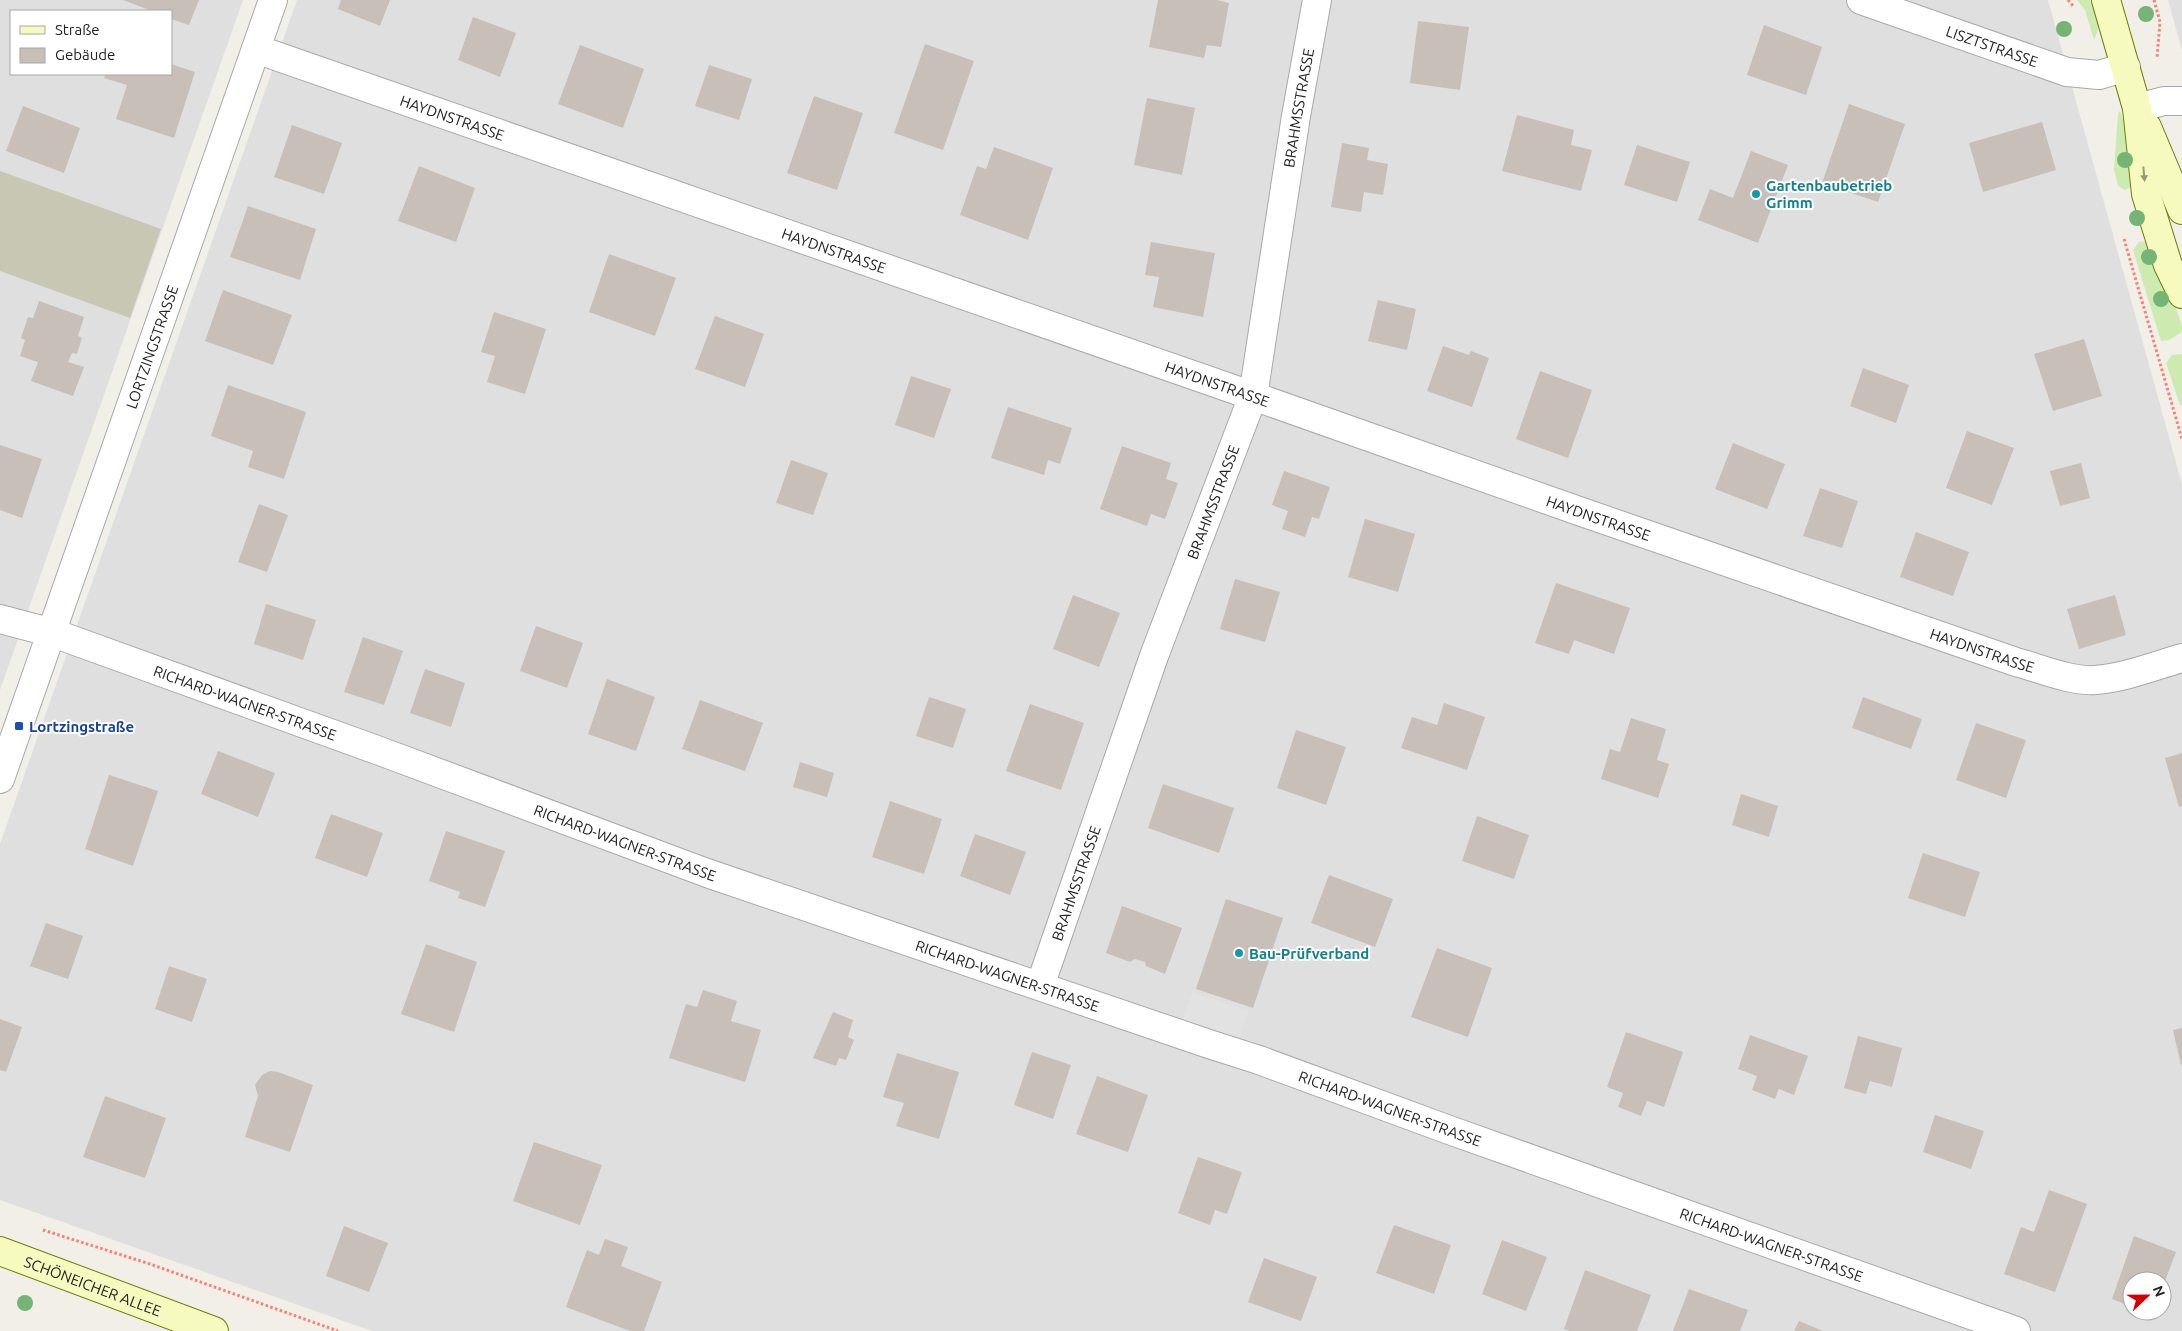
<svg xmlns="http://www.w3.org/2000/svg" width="2182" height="1331" font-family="Ubuntu,sans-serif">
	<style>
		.residential { fill: #e0dfdf; fill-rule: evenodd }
		.construction { fill: #c7c7b4 }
		.grass { fill: #cdebb0 }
		.parking { fill: #e2e2e2 }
		.building { fill: #c7bfb8 }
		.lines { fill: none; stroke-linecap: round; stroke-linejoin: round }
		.street-casing { stroke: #a9a9a9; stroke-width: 30 }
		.secondary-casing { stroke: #707d05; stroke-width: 30 }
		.path { stroke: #fa8072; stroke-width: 3; stroke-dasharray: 2.5 2.5; stroke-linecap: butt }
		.street { stroke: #fff; stroke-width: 28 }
		.secondary { stroke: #f7fabf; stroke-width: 28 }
		.tree { fill: #74b475 }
		.oneway { fill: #979978 }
		.culture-dot { fill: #0f9aa8; stroke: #fff; stroke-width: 2 }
		.transit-dot { fill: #1a4fb4; stroke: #fff; stroke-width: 2 }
		.labels { text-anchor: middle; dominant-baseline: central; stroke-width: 4; stroke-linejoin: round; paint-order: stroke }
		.street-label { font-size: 15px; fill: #222; stroke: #fff }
		.culture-label { font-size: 15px; font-weight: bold; fill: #0d838f; stroke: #fff; text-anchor: start }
		.transit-label { font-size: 15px; font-weight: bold; fill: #164399; stroke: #fff; text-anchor: start }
	</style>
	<rect width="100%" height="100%" fill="#f2efe9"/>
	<path class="residential" d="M0,0H243L0,690ZM11,11H171V74H11Z
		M297,0H2048L2182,484V1331H372L0,1200V844ZM2132,1281H2162V1311H2132Z
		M2168,0H2182V51Z"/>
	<path class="construction" d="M0,171L161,229L130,318L0,271Z"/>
	<path class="grass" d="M2077,0H2090L2099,27L2094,40L2085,10Z
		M2120,111L2125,125L2133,186L2125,190L2118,186L2114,169L2118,113Z
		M2149,241L2166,280L2182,326V332L2169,340L2161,341L2133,250L2139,242Z
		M2182,354V405H2180L2166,363L2172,355Z"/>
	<path class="parking" d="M1192,992L1249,1011L1238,1043L1181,1023Z"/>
	<path class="building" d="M123,0H199L189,25L171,19V11H152Z
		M341,0H390L380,26L338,9Z
		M1158,0H1217L1229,3L1221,47L1207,45L1204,58L1149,47Z
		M473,17L516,33L500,77L458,60Z
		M1418,21L1469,27L1460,90L1410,83Z
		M1764,25L1822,47L1806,95L1747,75Z
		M925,44L974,61L943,150L894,133Z
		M580,45L644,69L623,128L558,104Z
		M171,64L195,72L174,138L116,119L127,85L104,78L106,74H171Z
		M709,65L752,79L739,120L695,106Z
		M814,96L863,113L837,190L787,173Z
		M1147,98L1195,108L1182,175L1134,165Z
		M1849,104L1905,124L1878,202L1822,183Z
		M23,106L80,128L64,173L6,151Z
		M1517,115L1574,130L1571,145L1592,150L1581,191L1502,171Z
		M2042,122L2056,170L1983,192L1969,143Z
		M292,125L342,143L324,194L274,177Z
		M1342,143L1369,148L1367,160L1388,164L1383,195L1364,192L1361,212L1331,207Z
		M1637,145L1690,162L1677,202L1624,185Z
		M994,147L1053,168L1028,240L960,215L977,166L986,169Z
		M1751,151L1788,165L1758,243L1698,220L1710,189L1733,198Z
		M419,166L475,188L456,242L398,221Z
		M248,206L316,229L300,280L230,257Z
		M1151,242L1215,253L1203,317L1153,307L1159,277L1145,275Z
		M609,254L676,278L655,336L589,312Z
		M223,290L292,315L273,365L205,341Z
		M1378,300L1416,309L1407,350L1368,341Z
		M39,301L84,317L78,336L82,338L77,354L72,353L68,362L84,367L73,396L31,381L38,362L20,356L25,340L21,338L28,317L33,318Z
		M494,312L546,329L525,394L487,382L495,356L481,352Z
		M715,316L764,334L745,387L695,369Z
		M2084,339L2102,396L2053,411L2034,354Z
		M1443,346L1469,355L1471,351L1489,358L1472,407L1427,391Z
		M1863,368L1909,385L1896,423L1850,406Z
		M1540,371L1592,390L1568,458L1516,439Z
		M911,376L951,389L934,438L895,425Z
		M228,385L306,412L284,479L248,467L253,451L211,436Z
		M1008,407L1072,428L1060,464L1048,460L1044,475L991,458Z
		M1967,431L2014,448L1992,505L1946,488Z
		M1733,443L1785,464L1767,509L1715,489Z
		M0,445L42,459L22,518L0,510Z
		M1122,446L1171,463L1166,479L1178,483L1165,519L1151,514L1147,526L1100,509Z
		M791,460L828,473L813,515L776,503Z
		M2081,463L2090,498L2060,506L2050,471Z
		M1284,471L1330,487L1319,519L1312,517L1305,537L1282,529L1288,511L1272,505Z
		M1820,488L1858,501L1842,548L1803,536Z
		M259,504L288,515L267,572L238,562Z
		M1365,519L1415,534L1398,592L1348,577Z
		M1916,532L1969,552L1953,596L1900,577Z
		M1235,579L1280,592L1265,642L1220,629Z
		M1556,583L1630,608L1614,654L1574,640L1569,654L1535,643Z
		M1073,595L1120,613L1099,667L1053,649Z
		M2115,595L2126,635L2079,649L2067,609Z
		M266,604L316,620L303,660L254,644Z
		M536,626L583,643L567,688L520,671Z
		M363,637L403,651L384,705L344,692Z
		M425,669L465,683L451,727L410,713Z
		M607,679L655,697L636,751L588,734Z
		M929,697L966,709L953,748L916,736Z
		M1863,697L1922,719L1911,749L1852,728Z
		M700,700L763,723L745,771L682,749Z
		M1444,703L1485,717L1467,770L1401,748L1412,717L1437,725Z
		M1030,704L1084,723L1061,790L1006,771Z
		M1631,718L1666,729L1657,760L1669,764L1658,798L1601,779L1610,749L1620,752Z
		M1976,723L2026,740L2006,798L1956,780Z
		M1296,730L1346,747L1326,805L1277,788Z
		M218,751L275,773L258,817L201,794Z
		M2182,753V806L2179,807L2165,758Z
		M800,762L834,773L827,797L793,787Z
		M109,775L158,791L133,866L85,849Z
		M1163,784L1234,808L1219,853L1148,828Z
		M1741,794L1778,806L1769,837L1732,825Z
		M890,801L942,819L924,874L872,857Z
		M331,814L383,833L367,877L315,858Z
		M1477,816L1529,835L1514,879L1462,861Z
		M446,831L505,851L485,907L458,898L460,892L429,881Z
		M975,834L1026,852L1010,895L960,876Z
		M1923,853L1980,872L1965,917L1908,898Z
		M1329,875L1393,899L1375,947L1311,923Z
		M1226,899L1283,918L1253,1008L1196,989Z
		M1122,906L1182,928L1165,974L1146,966L1145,962L1135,959L1130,962L1106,953Z
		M46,923L83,936L68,979L30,966Z
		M426,944L477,962L454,1032L401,1014Z
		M1437,948L1492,968L1468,1037L1411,1017Z
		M169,966L207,979L192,1022L155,1009Z
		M703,990L737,1001L731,1021L761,1030L745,1082L669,1058L686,1004L697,1007Z
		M833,1012L853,1020L848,1037L854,1040L846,1060L839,1058L836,1066L813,1058Z
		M0,1019L22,1027L6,1072L0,1070Z
		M2182,1028V1065H2181L2173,1030Z
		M1626,1032L1683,1052L1664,1107L1647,1101L1641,1116L1618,1107L1623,1093L1607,1087Z
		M1750,1035L1808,1056L1794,1095L1779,1089L1775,1099L1752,1090L1757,1076L1738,1069Z
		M1858,1036L1902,1048L1892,1087L1870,1081L1866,1094L1844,1088Z
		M1032,1052L1071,1065L1053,1119L1014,1105Z
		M897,1053L959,1072L939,1139L896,1126L904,1103L883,1097Z
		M270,1071L278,1072L313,1085L290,1152L245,1137L258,1096L255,1085L262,1075Z
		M1097,1076L1148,1095L1128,1152L1076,1134Z
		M105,1096L166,1118L145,1178L83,1157Z
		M1935,1115L1984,1131L1971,1169L1923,1152Z
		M534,1142L602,1165L580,1225L513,1201Z
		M1198,1157L1242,1172L1227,1214L1215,1210L1210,1225L1178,1213Z
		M2049,1190L2087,1204L2055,1292L2004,1274L2021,1227L2034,1232Z
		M1394,1225L1451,1245L1434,1294L1376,1273Z
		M344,1226L388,1243L369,1292L326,1276Z
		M2134,1236L2176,1252L2162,1289V1281H2132V1307L2112,1299Z
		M605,1239L628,1247L621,1266L662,1282L644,1331H630L566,1307L587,1250L599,1255Z
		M1502,1240L1547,1257L1526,1311L1482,1294Z
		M1264,1258L1317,1277L1301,1321L1248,1302Z
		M1585,1270L1651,1295L1637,1331H1570L1564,1329Z
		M1689,1289L1748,1310L1740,1331H1673Z
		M1799,1321L1823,1331H1794Z"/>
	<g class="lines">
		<defs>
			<g id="street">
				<path id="s1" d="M1861,0L2067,72L2099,75L2126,67"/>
				<path id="s2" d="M256,49L1253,396L1576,510L2016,662C2039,668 2072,682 2095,680C2124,678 2154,666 2182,658"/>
				<path d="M2137,108L2164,101H2182"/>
				<path id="s3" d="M0,619L53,633L377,750L707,873L1209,1044L1259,1060L1452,1131L2016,1331"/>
				<path id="s4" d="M0,779L273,0"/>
				<path id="s5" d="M1040,986L1154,656L1253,396L1296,116L1317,0"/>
			</g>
			<g id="secondary">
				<path d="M2106,0L2137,108L2146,194L2168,265L2182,294"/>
				<path d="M2147,127L2182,210"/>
				<path id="s6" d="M0,1251L214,1331"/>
			</g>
		</defs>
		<use href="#street" class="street-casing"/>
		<use href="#secondary" class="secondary-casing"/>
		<path class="path" d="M2068,0L2074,7
			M2154,0L2160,22L2157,58
			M2124,239L2182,439
			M43,1230L150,1264L338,1331"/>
		<use href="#street" class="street"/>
		<use href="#secondary" class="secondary"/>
	</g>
	<g class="tree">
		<circle cx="2146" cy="14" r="8"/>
		<circle cx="2064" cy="29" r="8"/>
		<circle cx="2125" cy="160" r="8"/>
		<circle cx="2137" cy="218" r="8"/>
		<circle cx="2149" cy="257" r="8"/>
		<circle cx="2161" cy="299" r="8"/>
		<circle cx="25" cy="1303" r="8"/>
	</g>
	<defs><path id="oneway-solid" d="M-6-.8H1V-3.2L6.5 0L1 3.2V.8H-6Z" transform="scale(1.25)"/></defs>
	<use class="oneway" href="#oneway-solid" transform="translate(2144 174) rotate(85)"/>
	<g class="culture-dot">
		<circle cx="1756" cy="194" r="5"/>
		<circle cx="1239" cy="953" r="5"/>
	</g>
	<rect class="transit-dot" x="14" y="721" width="10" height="10" rx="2.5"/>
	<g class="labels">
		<g class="street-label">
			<text stroke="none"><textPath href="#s1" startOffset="139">LISZTSTRASSE</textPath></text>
			<text stroke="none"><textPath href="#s5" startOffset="919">BRAHMSSTRASSE</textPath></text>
			<text stroke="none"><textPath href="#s2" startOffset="208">HAYDNSTRASSE</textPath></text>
			<text stroke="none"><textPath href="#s2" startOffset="612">HAYDNSTRASSE</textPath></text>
			<text stroke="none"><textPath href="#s4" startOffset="458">LORTZINGSTRASSE</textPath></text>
			<text stroke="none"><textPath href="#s2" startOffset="1018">HAYDNSTRASSE</textPath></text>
			<text stroke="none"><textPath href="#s5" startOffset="514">BRAHMSSTRASSE</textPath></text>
			<text stroke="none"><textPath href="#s2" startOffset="1422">HAYDNSTRASSE</textPath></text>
			<text stroke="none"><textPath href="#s2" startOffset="1828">HAYDNSTRASSE</textPath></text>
			<text stroke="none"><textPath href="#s3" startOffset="259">RICHARD-WAGNER-STRASSE</textPath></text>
			<text stroke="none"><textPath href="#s3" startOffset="664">RICHARD-WAGNER-STRASSE</textPath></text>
			<text stroke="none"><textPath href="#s5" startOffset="109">BRAHMSSTRASSE</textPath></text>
			<text stroke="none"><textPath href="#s3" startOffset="1069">RICHARD-WAGNER-STRASSE</textPath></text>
			<text stroke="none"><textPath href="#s3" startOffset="1474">RICHARD-WAGNER-STRASSE</textPath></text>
			<text stroke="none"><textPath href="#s3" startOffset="1879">RICHARD-WAGNER-STRASSE</textPath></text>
			<text stroke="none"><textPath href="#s6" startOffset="99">SCHÖNEICHER ALLEE</textPath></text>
		</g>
		<g class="culture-label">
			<text x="1766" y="185">Gartenbaubetrieb<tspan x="1766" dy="17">Grimm</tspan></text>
			<text x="1249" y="953">Bau-Prüfverband</text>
		</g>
		<g class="transit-label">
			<text x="29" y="726">Lortzingstraße</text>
		</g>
	</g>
	<rect x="10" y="10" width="162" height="65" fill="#ffffff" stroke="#a7a7a7"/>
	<rect x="20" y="26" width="25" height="8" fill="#f7fabf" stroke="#a7a7a7"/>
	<text x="55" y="35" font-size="15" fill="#222222">Straße</text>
	<rect x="20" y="48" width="25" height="15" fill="#c7bfb8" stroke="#a7a7a7"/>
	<text x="55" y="60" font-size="15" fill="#222222">Gebäude</text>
	<g transform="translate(2147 1296) rotate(68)"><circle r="24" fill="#ffffff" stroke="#a7a7a7"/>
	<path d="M0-4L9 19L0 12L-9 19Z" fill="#d40000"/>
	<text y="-8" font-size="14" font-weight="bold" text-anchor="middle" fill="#222222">N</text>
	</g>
</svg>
